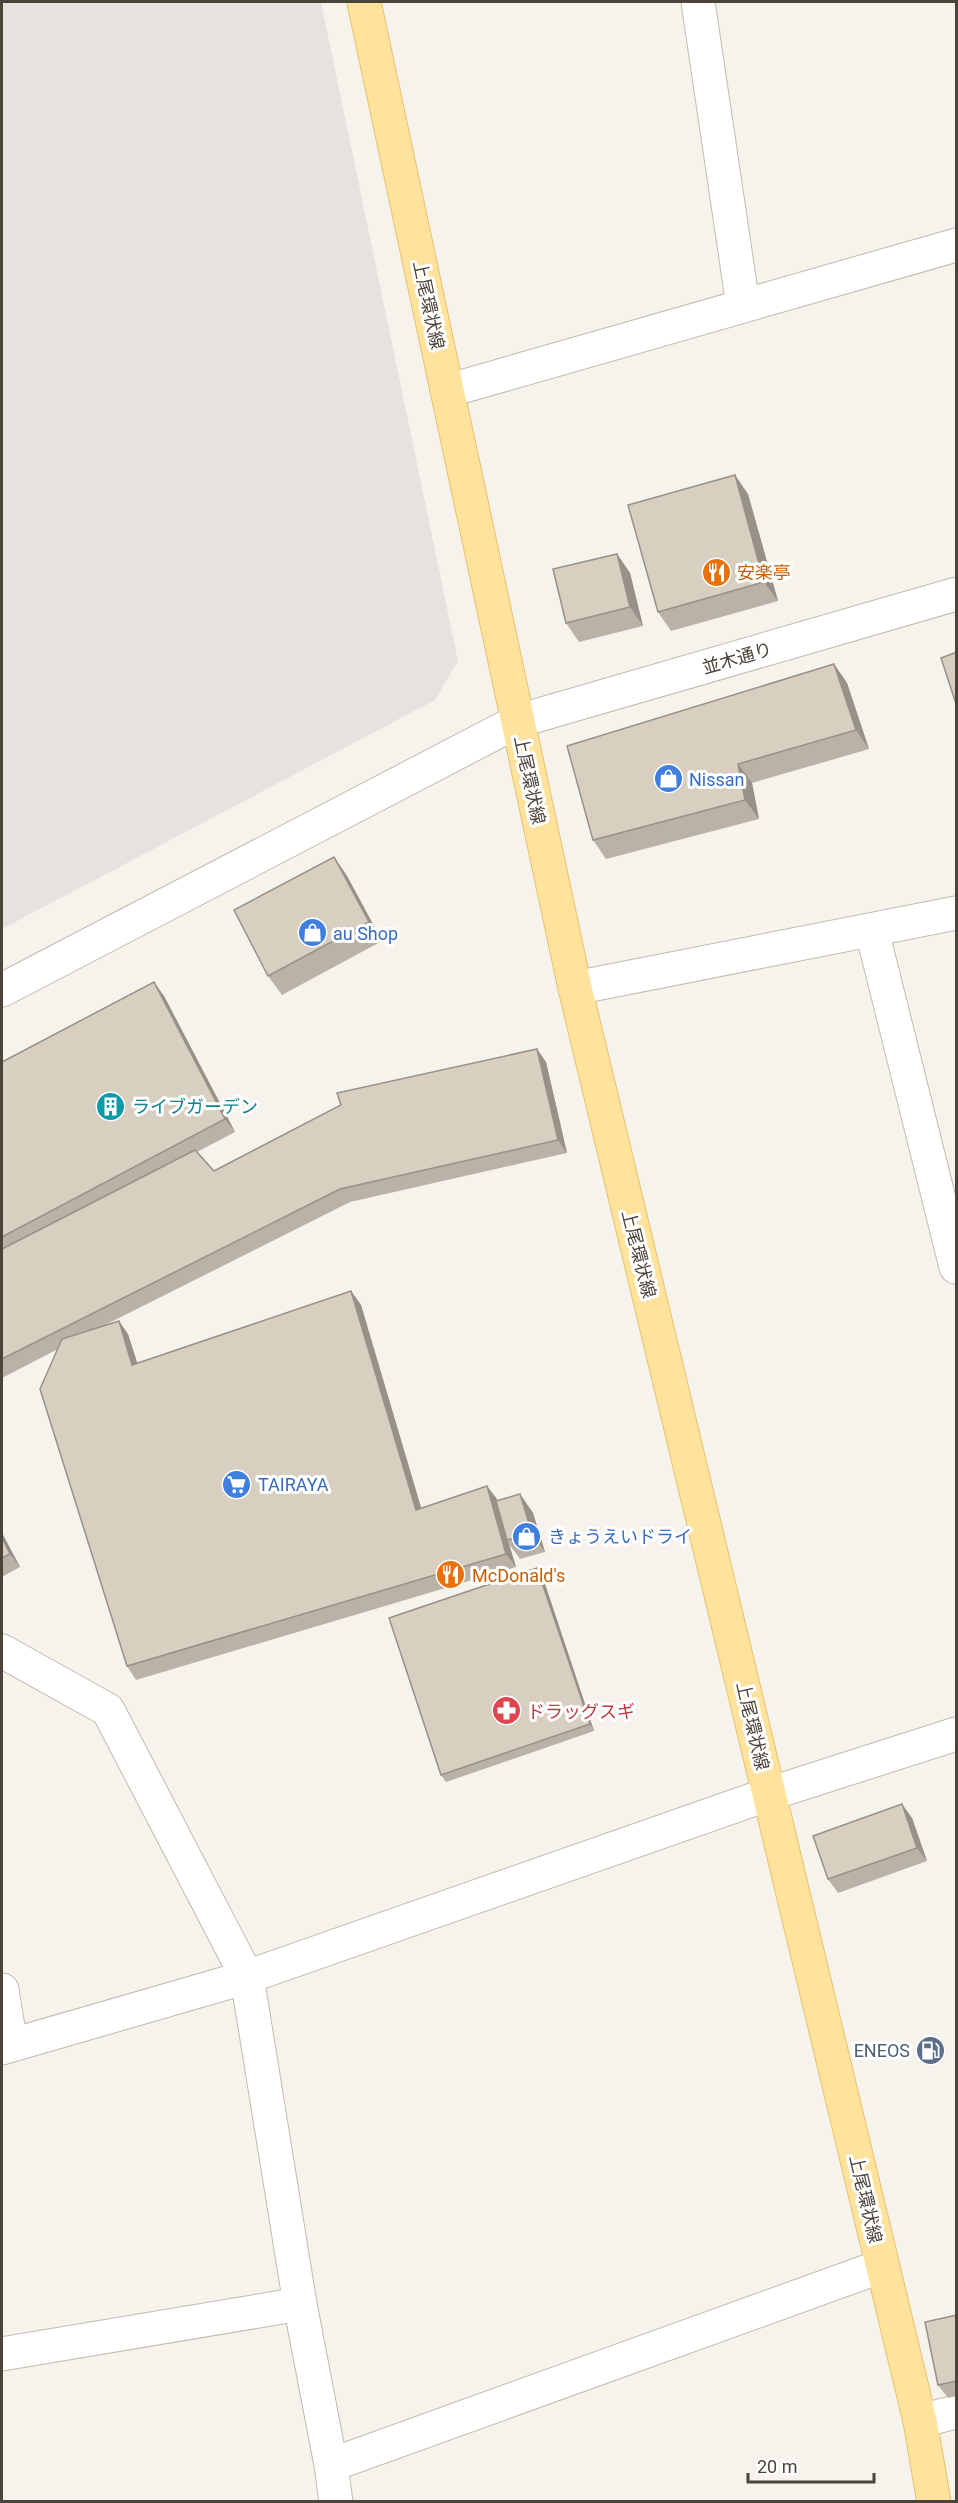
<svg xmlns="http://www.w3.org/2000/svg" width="958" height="2503" font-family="Roboto,'Noto Sans JP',sans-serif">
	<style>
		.industrial { fill: #e6e2dd }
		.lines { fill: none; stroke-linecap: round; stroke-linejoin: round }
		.minor-casing { stroke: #c2bbae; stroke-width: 35 }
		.major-casing { stroke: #e6c16a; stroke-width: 35 }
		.minor { stroke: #fff; stroke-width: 33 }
		.major { stroke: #ffe39c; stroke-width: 33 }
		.wall { fill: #bab2a6 }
		.shaded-wall { fill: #979187 }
		.building { fill: #d8cfc1; stroke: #979187; stroke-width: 1.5 }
		.labels { text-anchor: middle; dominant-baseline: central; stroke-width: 6; stroke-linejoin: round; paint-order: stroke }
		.street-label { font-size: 18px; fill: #4b4439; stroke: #fff }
		.food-label { font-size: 18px; fill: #c56008; stroke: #fff; text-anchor: start }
		.shop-label { font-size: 18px; fill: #366cbe; stroke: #fff; text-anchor: start }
		.culture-label { font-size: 18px; fill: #0d838f; stroke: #fff; text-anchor: start }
		.health-label { font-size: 18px; fill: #be3a42; stroke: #fff; text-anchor: start }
		.service-label { font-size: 18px; fill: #4e5e75; stroke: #fff; text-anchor: end }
	</style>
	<rect width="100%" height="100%" fill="#f6f3ec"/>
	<path class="industrial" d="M2,2H321L458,661L435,700L2,929Z"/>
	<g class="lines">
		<defs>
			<path id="minor" d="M698,2L743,305
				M447,391L956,245
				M872,931L956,1267
				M575,988L956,913
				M2,990L518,721L956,594
				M2,1651L108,1710L247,1977L300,2304L331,2465L336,2502
				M2,1990L11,2045
				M2,2048L247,1977L769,1794L956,1734
				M2,2354L300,2304
				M920,2421L956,2412
				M331,2465L882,2266"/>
			<path id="major" d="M364,2L575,988L920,2421L934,2502"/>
		</defs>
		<use href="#minor" class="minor-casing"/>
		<use href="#major" class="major-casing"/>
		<use href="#minor" class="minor"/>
		<use href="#major" class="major"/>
	</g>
	<path class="wall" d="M748,494L778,601L671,631L658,612Z
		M617,554L630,573L643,626L579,642L566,623Z
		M834,664L847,683L869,749L752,783L759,819L606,859L593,840Z
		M334,857L347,876L382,941L282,995L268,976Z
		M164,996L235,1132L197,1152L214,1171L546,1062L567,1153L350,1202L105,1325L128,1334L137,1363L351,1291L361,1305L421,1509L487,1486L497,1501L520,1494L533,1513L545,1552L520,1559L509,1544L516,1567L136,1680L127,1666L58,1349L2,1378V1062Z
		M2,1533L20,1567L2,1577Z
		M542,1575L594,1731L446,1782L441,1775Z
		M912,1818L927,1861L838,1893L828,1879Z
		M957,2315V2396L948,2398L938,2385Z"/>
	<path class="shaded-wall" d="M735,475L748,494L778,601L764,582Z
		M617,554L630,573L643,626L630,607Z
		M834,664L847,683L869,749L856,730Z
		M738,764L752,783L759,819L745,800Z
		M334,857L347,876L382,941L369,922Z
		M154,982L164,996L235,1132L225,1119Z
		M537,1049L546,1062L567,1153L558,1140Z
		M351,1291L361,1305L426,1524L416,1510Z
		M119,1321L128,1334L142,1378L132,1365Z
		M487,1486L497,1499L508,1540H507L509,1544L516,1567L506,1554Z
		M520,1494L533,1513L545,1552L532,1533Z
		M2,1533L20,1567L10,1554L2,1538Z
		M537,1568L542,1575L594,1731L590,1724Z
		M902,1804L912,1818L927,1861L917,1848Z"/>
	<path class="building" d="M735,475L764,582L658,612L628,505Z
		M617,554L630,607L566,623L553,569Z
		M957,652V707L941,658Z
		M834,664L856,730L738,764L745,800L593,840L567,746Z
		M334,857L369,922L268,976L234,910Z
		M154,982L225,1119L2,1237V1062Z
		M537,1049L558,1140L340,1189L2,1359V1249L195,1150L214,1171L341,1105L337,1093Z
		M351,1291L416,1510L487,1486L506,1554L127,1666L40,1389L62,1339L119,1321L132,1365Z
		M520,1494L532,1533L507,1540L496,1501Z
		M2,1538L10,1554L2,1558Z
		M537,1568L590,1724L441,1775L389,1618Z
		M902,1804L917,1848L828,1879L813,1836Z
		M957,2315V2381L938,2385L925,2322Z"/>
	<defs>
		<symbol id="restaurant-disc" viewBox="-11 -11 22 22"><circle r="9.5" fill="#e8710a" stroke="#fff"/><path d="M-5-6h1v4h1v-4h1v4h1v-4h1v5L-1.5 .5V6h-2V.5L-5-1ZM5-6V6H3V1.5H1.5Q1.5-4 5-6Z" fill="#fff"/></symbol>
		<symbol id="shop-disc" viewBox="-11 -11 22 22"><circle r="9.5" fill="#3f7fe0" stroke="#fff"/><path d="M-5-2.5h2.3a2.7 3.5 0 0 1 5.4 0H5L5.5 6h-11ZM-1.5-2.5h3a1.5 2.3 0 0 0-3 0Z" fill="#fff"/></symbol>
		<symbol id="building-disc" viewBox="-11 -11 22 22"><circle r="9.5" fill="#0f9aa8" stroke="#fff"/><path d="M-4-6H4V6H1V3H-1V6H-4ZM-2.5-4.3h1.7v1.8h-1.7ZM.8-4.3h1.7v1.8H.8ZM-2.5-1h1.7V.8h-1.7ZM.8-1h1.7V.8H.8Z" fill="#fff"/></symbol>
		<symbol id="supermarket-disc" viewBox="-11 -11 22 22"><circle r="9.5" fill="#3f7fe0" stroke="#fff"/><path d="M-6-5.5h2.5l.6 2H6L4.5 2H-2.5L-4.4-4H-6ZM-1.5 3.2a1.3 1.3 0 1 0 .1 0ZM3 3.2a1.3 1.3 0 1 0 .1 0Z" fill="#fff"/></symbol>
		<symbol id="pharmacy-disc" viewBox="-11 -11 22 22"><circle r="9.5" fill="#e0444e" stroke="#fff"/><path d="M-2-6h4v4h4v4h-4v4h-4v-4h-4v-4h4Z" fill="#fff"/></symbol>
		<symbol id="fuel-disc" viewBox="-11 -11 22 22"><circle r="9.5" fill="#5c6f8a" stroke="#fff"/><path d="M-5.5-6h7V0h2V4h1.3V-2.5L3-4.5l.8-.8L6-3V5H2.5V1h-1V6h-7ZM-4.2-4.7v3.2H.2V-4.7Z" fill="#fff"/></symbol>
	</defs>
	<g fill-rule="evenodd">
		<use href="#restaurant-disc" x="700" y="556" width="33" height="33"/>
		<use href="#shop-disc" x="652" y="762" width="33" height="33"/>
		<use href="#shop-disc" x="296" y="916" width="33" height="33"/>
		<use href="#building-disc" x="94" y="1090" width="33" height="33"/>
		<use href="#supermarket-disc" x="220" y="1468" width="33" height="33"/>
		<use href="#shop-disc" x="510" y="1520" width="33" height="33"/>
		<use href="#restaurant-disc" x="434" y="1558" width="33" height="33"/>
		<use href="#pharmacy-disc" x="490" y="1694" width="33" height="33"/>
		<use href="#fuel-disc" x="914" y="2034" width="33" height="33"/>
	</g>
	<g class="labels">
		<g class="street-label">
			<text transform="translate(429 305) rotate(78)">上尾環状線</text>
			<text transform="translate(737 658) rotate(-16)">並木通り</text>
			<text transform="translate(530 780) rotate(78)">上尾環状線</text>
			<text transform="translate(639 1254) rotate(76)">上尾環状線</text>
			<text transform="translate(753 1726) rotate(77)">上尾環状線</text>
			<text transform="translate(866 2199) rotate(77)">上尾環状線</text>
		</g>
		<g class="food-label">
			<text x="737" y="572">安楽亭</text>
			<text x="472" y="1575">McDonald's</text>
		</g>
		<g class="shop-label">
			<text x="689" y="779">Nissan</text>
			<text x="333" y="933">au Shop</text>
			<text x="258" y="1484">TAIRAYA</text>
			<text x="548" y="1536">きょうえいドライ</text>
		</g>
		<g class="culture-label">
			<text x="132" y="1106">ライブガーデン</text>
		</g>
		<g class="health-label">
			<text x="527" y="1711">ドラッグスギ</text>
		</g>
		<g class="service-label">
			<text x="910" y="2050">ENEOS</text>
		</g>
	</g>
	<rect width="958" height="2503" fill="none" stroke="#4b4439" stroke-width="6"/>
	<path d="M748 2473v9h126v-9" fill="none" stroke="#4b4439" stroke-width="3"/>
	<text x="757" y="2473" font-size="18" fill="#4b4439" stroke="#ffffff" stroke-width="4.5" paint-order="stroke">20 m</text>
</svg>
